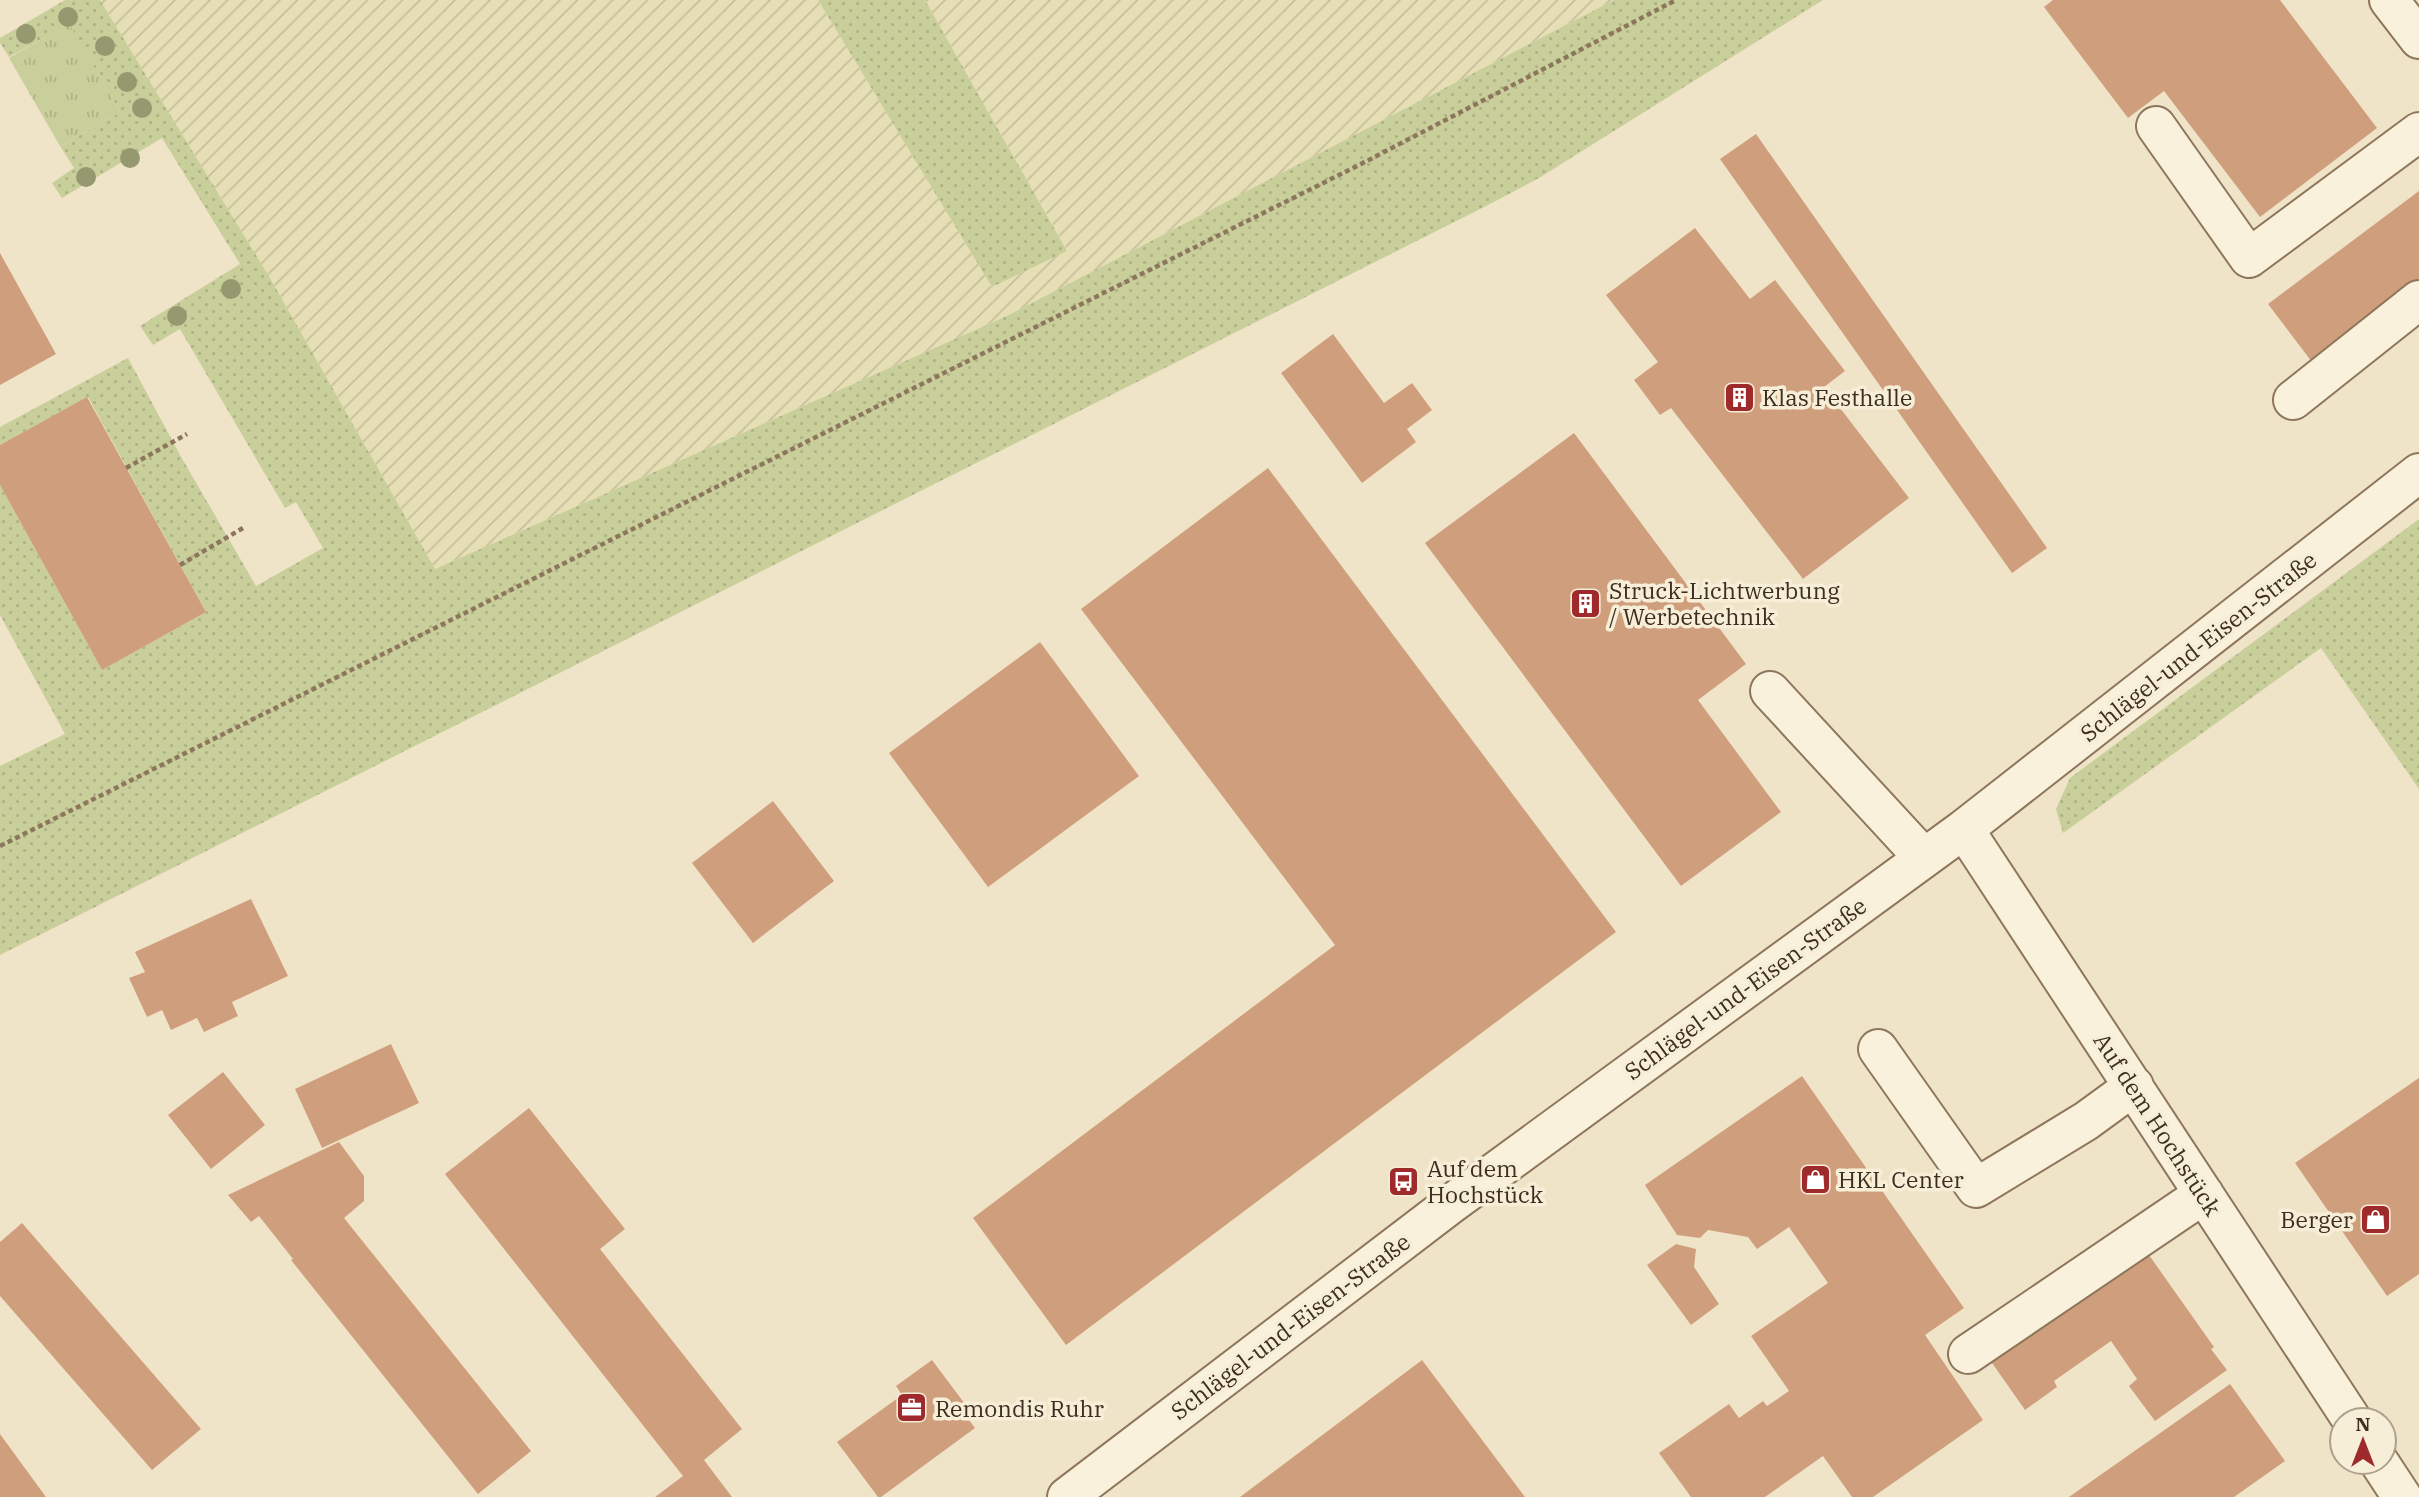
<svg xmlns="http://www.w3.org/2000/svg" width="2419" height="1497" font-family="'IBM Plex Serif',serif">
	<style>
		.farmland { fill: url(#farmland-furrows) }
		.grass { fill: url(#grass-dots) }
		.park { fill: url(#park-tufts) }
		.building { fill: #cf9f7d }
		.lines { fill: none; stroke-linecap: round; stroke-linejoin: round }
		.minor-casing { stroke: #8d765c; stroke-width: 42 }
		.path { stroke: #8d765c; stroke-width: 4.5; stroke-dasharray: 5 3.5; stroke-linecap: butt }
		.minor { stroke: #faf1dc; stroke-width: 38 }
		.tree { fill: #96986f }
		.labels { text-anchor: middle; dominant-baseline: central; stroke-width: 7; stroke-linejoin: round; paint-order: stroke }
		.poi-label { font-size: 23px; fill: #3d2e20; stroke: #f7eed8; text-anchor: start }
		.street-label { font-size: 23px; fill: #3d2e20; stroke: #f7eed8 }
	</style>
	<defs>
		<pattern id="farmland-furrows" width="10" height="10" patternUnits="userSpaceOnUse" patternTransform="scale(1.75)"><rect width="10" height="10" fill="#e6deb5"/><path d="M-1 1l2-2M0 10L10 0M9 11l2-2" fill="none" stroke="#c6bf9b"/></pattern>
		<pattern id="grass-dots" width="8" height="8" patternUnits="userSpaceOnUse" patternTransform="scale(1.75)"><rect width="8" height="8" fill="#c9cf9b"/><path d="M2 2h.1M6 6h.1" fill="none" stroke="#aeb285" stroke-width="1.8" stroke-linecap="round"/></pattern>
		<pattern id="park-tufts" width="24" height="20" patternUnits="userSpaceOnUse" patternTransform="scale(1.75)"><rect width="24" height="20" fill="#c9cf9b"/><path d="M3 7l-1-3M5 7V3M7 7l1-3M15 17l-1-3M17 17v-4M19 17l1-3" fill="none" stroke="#aeb285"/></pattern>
	</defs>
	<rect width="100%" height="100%" fill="#f0e4c8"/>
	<path class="farmland" d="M100,0H818L992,287L1067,250L925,0H1614L1007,316L435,569L270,278Z"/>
	<path class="grass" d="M65,0H100L270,278L435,569L1007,316L1614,0H1823L1539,178L1492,203L0,955V766L65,734L0,615V485L102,670L206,612L88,397L0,445V427L128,358L180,455L256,586L323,548L296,502L285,508L180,329L153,345L140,326L240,264L162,138L62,198L52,183L74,168L60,146L120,112L69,24L9,57L0,43V38Z
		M818,0H925L1067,251L992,287Z
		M2419,519V789L2321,648L2063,833L2056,809L2070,778Z"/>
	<path class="park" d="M69,23L120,112L60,146L9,58Z"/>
	<path class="building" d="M2053,0H2280L2377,128L2260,217L2164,91L2128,118L2044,7Z
		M1756,134L2047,548L2012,573L1720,159Z
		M2419,191V282L2312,362L2268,304Z
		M1695,228L1750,299L1775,280L1845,371L1824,387L1909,498L1803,579L1671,408L1660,415L1634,380L1658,362L1606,295Z
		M0,253L56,354L0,385Z
		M1333,334L1384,403L1412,383L1432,410L1407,429L1416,442L1362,483L1281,373Z
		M87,397L206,612L102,670L0,485V445Z
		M1574,433L1746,664L1698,700L1781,812L1681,886L1425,543Z
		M1268,468L1616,932L1066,1345L973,1218L1335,945L1081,609Z
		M1040,642L1139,776L988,887L889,753Z
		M773,801L834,881L753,943L692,863Z
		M251,899L288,976L232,1002L238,1016L204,1032L197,1018L171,1030L162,1010L147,1017L129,978L145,972L135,952Z
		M391,1044L419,1103L322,1148L295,1089Z
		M223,1072L265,1125L211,1169L168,1115Z
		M1802,1076L1964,1308L1925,1335L1983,1420L1873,1497H1852L1823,1456L1765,1497H1691L1659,1453L1729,1404L1739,1418L1763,1401L1767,1406L1789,1391L1751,1336L1828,1283L1789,1227L1757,1249L1748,1237L1708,1230L1700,1238L1677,1235L1645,1185Z
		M2419,1078V1274L2387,1296L2295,1163Z
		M529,1108L625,1229L600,1249L742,1429L704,1460L732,1497H655L683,1476L445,1174Z
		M339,1142L364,1176V1201L344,1218L531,1451L478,1494L291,1260L293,1259L259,1216L251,1222L228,1195Z
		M22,1223L201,1429L152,1470L0,1296V1242Z
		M1676,1244L1696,1249L1694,1267L1719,1304L1691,1325L1647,1265Z
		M2144,1248L2214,1347L2211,1349L2227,1370L2155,1421L2129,1386L2137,1379L2111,1341L2054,1381L2057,1387L2025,1410L1990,1360Z
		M932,1360L968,1408L963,1412L975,1428L881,1497H878L837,1442L902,1395L896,1386Z
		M1422,1360L1525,1497H1240Z
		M2230,1384L2285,1461L2234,1497H2069Z
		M0,1434L46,1497H0Z"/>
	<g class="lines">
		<defs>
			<path id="minor" d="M2389,0L2419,39
				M2156,126L2249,258L2419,132
				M2293,400L2419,300
				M1770,691L1924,858
				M1964,829L2352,1420
				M1878,1049L1976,1188L2086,1121L2134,1086
				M1968,1354L2204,1194
				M2379,1462L2402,1497
				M1067,1497L1451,1204L1964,829L2419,473"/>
		</defs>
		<use href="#minor" class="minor-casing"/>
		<path class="path" d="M126,468L187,434
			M180,565L243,528
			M0,846L1361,164L1676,0"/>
		<use href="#minor" class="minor"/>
	</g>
	<g class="tree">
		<circle cx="68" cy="17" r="10"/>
		<circle cx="26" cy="34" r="10"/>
		<circle cx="105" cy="46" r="10"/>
		<circle cx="127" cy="82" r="10"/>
		<circle cx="142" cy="108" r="10"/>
		<circle cx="130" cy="158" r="10"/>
		<circle cx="86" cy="177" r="10"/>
		<circle cx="231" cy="289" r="10"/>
		<circle cx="177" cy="316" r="10"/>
	</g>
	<defs>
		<symbol id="building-square" viewBox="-11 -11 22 22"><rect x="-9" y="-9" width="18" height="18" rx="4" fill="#9e2a2b" stroke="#f7eed8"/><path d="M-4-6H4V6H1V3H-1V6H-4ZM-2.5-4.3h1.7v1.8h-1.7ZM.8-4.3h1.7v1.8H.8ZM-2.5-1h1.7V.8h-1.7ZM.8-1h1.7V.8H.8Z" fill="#fff"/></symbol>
		<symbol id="shop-square" viewBox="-11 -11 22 22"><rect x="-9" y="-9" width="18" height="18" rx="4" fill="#9e2a2b" stroke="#f7eed8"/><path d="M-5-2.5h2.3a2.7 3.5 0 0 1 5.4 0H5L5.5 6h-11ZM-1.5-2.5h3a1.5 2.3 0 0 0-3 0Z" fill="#fff"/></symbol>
		<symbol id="bus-square" viewBox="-11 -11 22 22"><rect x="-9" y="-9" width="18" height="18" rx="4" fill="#9e2a2b" stroke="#f7eed8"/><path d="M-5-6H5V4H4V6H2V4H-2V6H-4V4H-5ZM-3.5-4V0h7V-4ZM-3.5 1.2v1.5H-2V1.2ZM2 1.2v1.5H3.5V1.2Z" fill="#fff"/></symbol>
		<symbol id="office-square" viewBox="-11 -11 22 22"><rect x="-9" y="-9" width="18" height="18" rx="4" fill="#9e2a2b" stroke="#f7eed8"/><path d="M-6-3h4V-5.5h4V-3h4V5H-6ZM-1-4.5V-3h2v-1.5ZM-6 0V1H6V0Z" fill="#fff"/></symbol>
	</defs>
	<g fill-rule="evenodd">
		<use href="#building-square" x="1722" y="380" width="35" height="35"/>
		<use href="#building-square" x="1568" y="586" width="35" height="35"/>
		<use href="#shop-square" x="1798" y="1162" width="35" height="35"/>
		<use href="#bus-square" x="1386" y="1164" width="35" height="35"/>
		<use href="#shop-square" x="2358" y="1202" width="35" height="35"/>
		<use href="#office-square" x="894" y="1390" width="35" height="35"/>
	</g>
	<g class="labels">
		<g class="poi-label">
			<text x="1762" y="397">Klas Festhalle</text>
			<text x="1609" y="590">Struck-Lichtwerbung<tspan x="1609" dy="26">/ Werbetechnik</tspan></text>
			<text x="1427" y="1168">Auf dem<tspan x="1427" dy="26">Hochstück</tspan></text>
			<text x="1838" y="1179">HKL Center</text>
			<text x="2353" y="1219" text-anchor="end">Berger</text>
			<text x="935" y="1408">Remondis Ruhr</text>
		</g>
		<g class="street-label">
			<text transform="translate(2198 646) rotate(-38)">Schlägel-und-Eisen-Straße</text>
			<text transform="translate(1745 988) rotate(-36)">Schlägel-und-Eisen-Straße</text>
			<text transform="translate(2158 1124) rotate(57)">Auf dem Hochstück</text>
			<text transform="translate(1290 1326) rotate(-37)">Schlägel-und-Eisen-Straße</text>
		</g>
	</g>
	<g transform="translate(2363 1441)"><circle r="33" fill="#f7eed8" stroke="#ada18e" stroke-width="2"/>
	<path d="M0-5L12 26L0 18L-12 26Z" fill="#9e2a2b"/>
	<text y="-10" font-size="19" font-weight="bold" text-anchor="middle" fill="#3d2e20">N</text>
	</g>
</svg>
